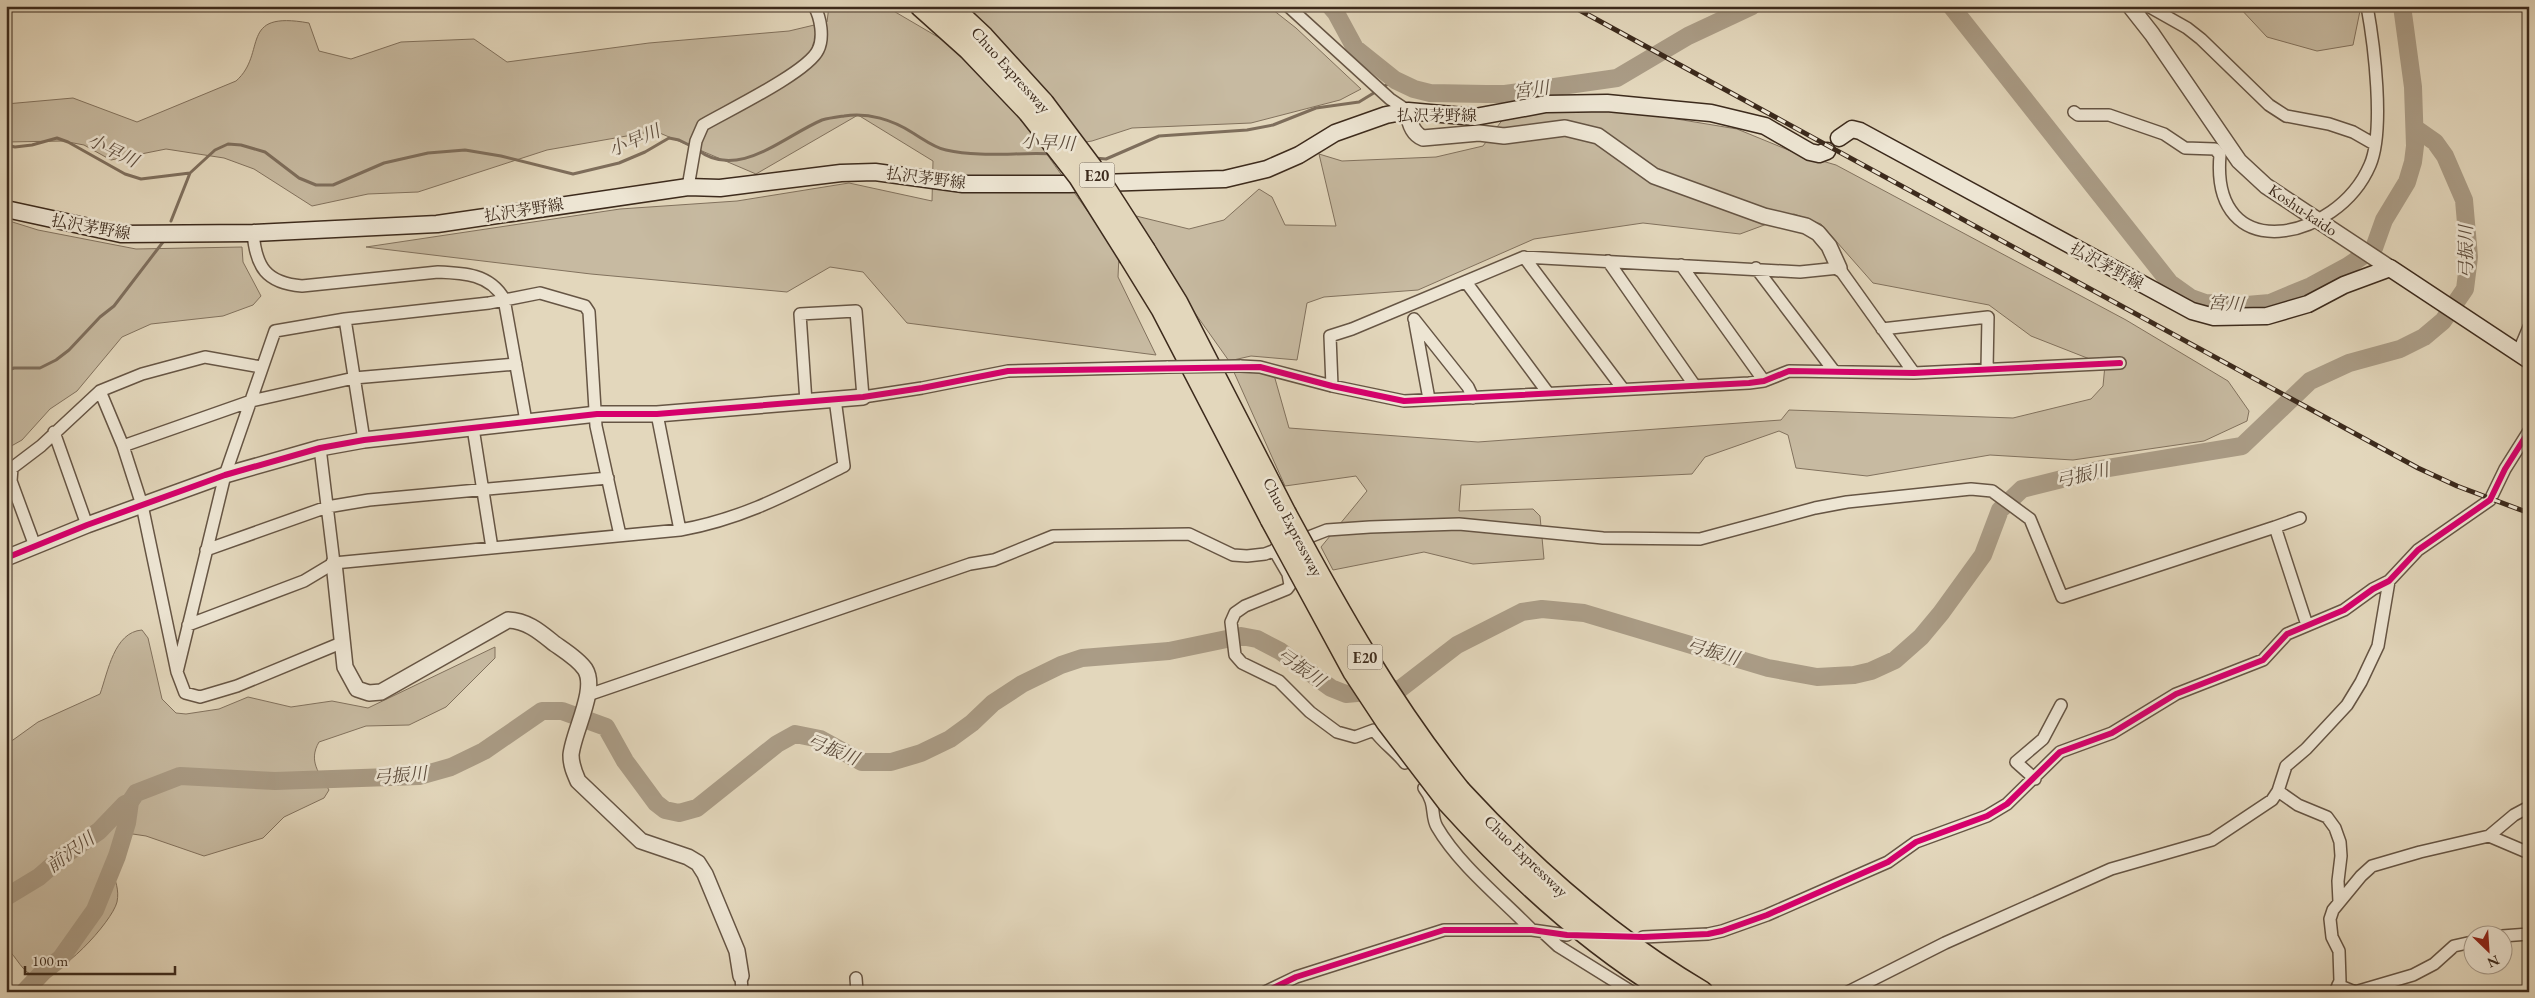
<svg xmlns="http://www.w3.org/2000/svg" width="2535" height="998" font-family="'EB Garamond','Noto Serif JP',serif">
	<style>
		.green { fill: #c7baa1; stroke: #82725e }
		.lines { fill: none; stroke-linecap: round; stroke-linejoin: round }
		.stream { stroke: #7e6e5c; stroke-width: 3 }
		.river { stroke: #aa9c86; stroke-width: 18 }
		.minor-casing { stroke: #654; stroke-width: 14 }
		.tertiary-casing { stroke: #654; stroke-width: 18 }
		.secondary-casing { stroke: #3c2a1c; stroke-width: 19 }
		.motorway-casing { stroke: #3c2a1c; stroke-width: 24 }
		.minor { stroke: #ede5d3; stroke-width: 11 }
		.tertiary { stroke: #ede5d3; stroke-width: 15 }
		.secondary { stroke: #ede5d3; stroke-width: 16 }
		.motorway { stroke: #e3d7bc; stroke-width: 21 }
		.rail-casing { stroke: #3c2a1c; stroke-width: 5 }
		.rail { stroke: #ede5d3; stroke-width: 3; stroke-dasharray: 9; stroke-linecap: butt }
		.minor-bridge-casing { stroke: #654; stroke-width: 14; stroke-linecap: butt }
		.motorway-bridge-casing { stroke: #3c2a1c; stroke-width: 24; stroke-linecap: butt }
		.minor-bridge { stroke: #ede5d3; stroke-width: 11 }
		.motorway-bridge { stroke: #e3d7bc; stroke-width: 21 }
		.cycleway-casing { stroke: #ede5d3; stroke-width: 9 }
		.cycleway { stroke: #d6006c; stroke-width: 6 }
		.labels { text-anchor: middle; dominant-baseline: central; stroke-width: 5; stroke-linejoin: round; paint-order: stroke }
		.shield { fill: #ede5d3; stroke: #716253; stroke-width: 1 }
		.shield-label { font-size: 15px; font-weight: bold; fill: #3c2a1c }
		.street-label { font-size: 16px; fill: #3c2a1c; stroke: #ede5d3 }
		.water-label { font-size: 18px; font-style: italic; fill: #5d4c3c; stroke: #ede5d3 }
	</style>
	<rect width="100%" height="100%" fill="#e3d7bc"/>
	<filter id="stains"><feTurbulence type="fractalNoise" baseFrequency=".004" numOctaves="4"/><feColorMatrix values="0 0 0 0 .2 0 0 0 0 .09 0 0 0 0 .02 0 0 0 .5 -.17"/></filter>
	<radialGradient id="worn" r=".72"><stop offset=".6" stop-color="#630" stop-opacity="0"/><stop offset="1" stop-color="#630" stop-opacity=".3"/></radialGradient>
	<path class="green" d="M829,6H885L1054,105L988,26L964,6H1268L1296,28L1361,89L1340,100L1251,123L1132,128L1092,141L1043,149L1119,255L1118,277L1156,355L907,323L863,272L830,267L787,292L591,274L366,247L620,209L737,201L849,183L932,201L933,161L858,115L756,174L655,131L547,150L418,192L368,194L312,206L254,169L224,158L166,149L111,160L84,145L63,141L6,142V104L73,98L137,122L236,81C268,53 237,10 309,23L319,51L351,59L401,42L474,39L507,62L649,43L789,31L827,22Z
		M2238,6H2361L2353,45L2317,51L2267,37Z
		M1610,108L1737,129L1798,154L1836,165L2126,320L2228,381L2249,411L2247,421L2204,441L2073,460L1990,455L1867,476L1796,468L1788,435L1779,431L1705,457L1692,474L1461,485L1459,511L1533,509L1540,516L1544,559L1473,564L1424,552L1333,570L1321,547L1367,491L1356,476L1285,486L1233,370L1274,375L1289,428L1478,442L1781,420L1789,410L2013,418L2091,399L2103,386L2105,365L2031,336L1989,305L1873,283L1821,224L1794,214L1740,234L1643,223L1534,239L1418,290L1324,297L1307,303L1297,360L1251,356L1229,361L1124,213L1189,229L1224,220L1259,189L1272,197L1285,225L1336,226L1319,154L1342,161L1436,157L1483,146L1506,115Z
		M6,220L38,230L136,249L242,247L243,262L261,296L253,305L223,316L151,324L122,337L77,391L50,409L22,440L6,449Z
		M142,630L148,638L162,699L176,713L186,714L219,709L248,697L291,707L332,701L368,708L495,647V658L446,707L409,725L366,726L319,742C308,761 319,773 329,790L324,798L284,817L263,838L204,856L146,836L126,833L117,836C99,865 122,877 117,902C112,922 58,981 36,976C22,974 17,956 6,948V745L38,722L100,694C108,672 114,632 142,630Z"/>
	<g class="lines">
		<path class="stream" d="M1383,87L1395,80
			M6,145L15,147L32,145L57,138L68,142L125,174L141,179L190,173L215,150L228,144L241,145L265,152L299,178L316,185H333L384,163L428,153L465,150L501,156L573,174L619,163L645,152L669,138L679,140L693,147
			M698,150C738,181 784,136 822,120C829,118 837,117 844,116C868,112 893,120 913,133C923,139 935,148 946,150C981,158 1018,152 1053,154
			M1094,158L1106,159L1159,136L1247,130L1273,125L1316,108L1359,102L1377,91
			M171,221L190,173
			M6,371L14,368H40L56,360L69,350L100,317L114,306L163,242"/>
		<path class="river" d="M1330,6L1336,13L1355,48L1395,80L1414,89L1430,93L1486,94H1505L1617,78L1688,36L1752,6
			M1951,6L2170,283L2191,298L2205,303L2247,305L2270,303L2311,286L2348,266L2374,248L2384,220L2407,182L2413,162L2415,146L2413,87L2402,6
			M6,897L39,877L63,856L99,831L125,804L130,802
			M24,992L43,972L61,958L95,910L117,856L127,823L130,802L136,793L180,776L275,781L419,776L451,767L484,751L542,711H562L606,727L625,761L656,803L665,810L679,813L697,808L777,744L795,734L820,739L862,762H891L921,753L950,739L972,723L993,703L1022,684L1061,665L1082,658L1169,651L1241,636L1257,639L1280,651L1331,688L1346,694L1400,689L1457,645L1522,612L1542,609L1584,613L1768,668L1817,677L1854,675L1871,671L1895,660L1921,637L1941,613L1983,555L2000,510L2022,489L2102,469L2242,446L2310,381L2349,363L2400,349L2424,337L2443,321L2465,289L2469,257L2464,200L2445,156L2435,142L2415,128"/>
		<defs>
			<path id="minor" d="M1288,6L1390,99L1408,111
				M2148,6L2187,28L2201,39L2269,105L2286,116L2329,124L2353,132L2374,144
				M2074,112L2078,115H2109L2164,134L2185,148L2215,149L2220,155C2210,268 2337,242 2370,165C2385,130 2374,44 2367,6
				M688,187L696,141L703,125C727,111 808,72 818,50C824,38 821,18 814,6
				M253,233C256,267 266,283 302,286L438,272C464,273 490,274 504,299L526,421
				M1524,257L1623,389
				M1608,261L1695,386
				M1681,265L1764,381
				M1756,268L1834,371
				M1466,282L1548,393
				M345,319L364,440
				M1414,319L1468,387L1473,398
				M1415,323L1429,399
				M1882,329L1988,317L1987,369
				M2518,353L2529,327
				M1240,366L1260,367L1332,386L1404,401L1749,383L1764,381L1789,371L1914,373L2120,363
				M1332,386L1330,336L1352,329L1524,257L1800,272L1839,268L1914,373
				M100,391L123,446L142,505L177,672L185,693L200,697L237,686L341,643
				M806,402L800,314L856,311L863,397L922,388L1008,371L1168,367
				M657,414L680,530
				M473,428L492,548
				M54,432L87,525
				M123,446L251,401L354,378L516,364
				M320,448L334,563
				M2275,527L2300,518
				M35,546L11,481L12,468L41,446L100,391L142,374L205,357L261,367
				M206,550L327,507L369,500L608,478
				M1274,550L1288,574L1290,585L1287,589L1245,606L1235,613L1231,622L1235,655L1242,663L1279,681L1310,712L1337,732L1355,737L1374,730C1383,743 1396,751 1405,763
				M188,625L304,581L334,563L680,530C742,519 788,494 844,466L835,399
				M177,672L225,475L275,331L345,319L489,303L540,293L585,306L589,312L596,426L620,535
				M588,695L970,564L994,560L1053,536L1189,534L1233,555L1247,556L1265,554L1327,530L1370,527L1459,524L1603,538L1700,539L1815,508L1847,502L1971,489L1992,491L2030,519L2062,597L2275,527L2307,625
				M2035,779L2016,762L2043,739L2061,705
				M1424,788C1437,805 1430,815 1437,827C1459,865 1502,899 1532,930
				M2278,791L2298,805L2327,817L2335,828L2340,842L2341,856L2338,881L2339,902
				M2489,836L2529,853
				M1545,934L1558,946L1632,992
				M2502,936L2529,934
				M1643,937L1708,934L1722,931L1767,915L1888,862L1916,842L1987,816L2007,804L2060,752L2112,733L2176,694L2263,660L2287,634L2344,610L2373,589L2389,581L2418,550L2490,500L2505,469L2529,431
				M741,976L742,992
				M856,978L857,992
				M2338,985L2355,992L2413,975L2434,964L2454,946L2472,942
				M1265,992L1296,977L1444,930H1532L1567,935
				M1848,992L1945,943L2111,869L2212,840L2272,800L2278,791L2286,766L2306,749L2347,705L2361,682L2378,646L2389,581
				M2335,992L2340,981L2339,951L2332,937L2330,919L2333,910L2361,876L2372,866L2420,852L2489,836L2514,815L2529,807"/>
			<path id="tertiary" d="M2130,6L2152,34L2239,161L2266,186L2390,268
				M1408,111C1409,122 1413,134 1423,138L1479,133L1504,136L1565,128L1598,136L1654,176L1764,216L1806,226L1818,233L1829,246L1839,268
				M6,558L87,525L225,475L320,448L364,440L597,414H657L863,397
				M334,563L345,667L357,689L369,693L381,692L508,620C528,621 540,632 555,644C565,651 578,659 585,669C598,689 573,732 571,755C571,765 574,772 578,781L641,841L688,857L698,863L705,874L737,951L741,976"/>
			<path id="secondary" d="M1839,138L1852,129L1860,131L2192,311L2214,317L2267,316L2308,304L2344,285L2390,268L2529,360
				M6,209L121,234L253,233L437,224L688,187L720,188L841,173L875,172L963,184H1069L1225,179L1267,169L1299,155L1335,133L1386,115L1408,111L1475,117L1546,104L1607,103L1711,113L1765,126L1810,152L1819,154L1827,151"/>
			<path id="motorway" d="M921,6L969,49L1029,112
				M950,6L983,37L1043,103
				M1145,251L1177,303L1285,513
				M1130,257L1162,309L1271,519
				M1460,791C1532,869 1610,938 1702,992
				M1448,802C1513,874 1585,941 1669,992"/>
		</defs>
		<use href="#minor" class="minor-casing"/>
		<use href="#tertiary" class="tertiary-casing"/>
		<use href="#secondary" class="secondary-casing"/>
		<use href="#motorway" class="motorway-casing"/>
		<use href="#minor" class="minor"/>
		<use href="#tertiary" class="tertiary"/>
		<use href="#secondary" class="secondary"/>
		<use href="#motorway" class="motorway"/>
		<defs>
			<path id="rail" d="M1572,6L2418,468L2457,486L2529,513"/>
		</defs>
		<use href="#rail" class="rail-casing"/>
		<use href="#rail" class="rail"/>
		<defs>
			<path id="minor-bridge" d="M1168,367L1240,366"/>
			<path id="motorway-bridge" d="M1043,103L1091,167L1145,251
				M1029,112L1079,176L1130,257
				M1285,513C1338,611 1390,704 1460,791
				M1271,519L1354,672L1387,722L1448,802"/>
		</defs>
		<use href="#minor-bridge" class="minor-bridge-casing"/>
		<use href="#motorway-bridge" class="motorway-bridge-casing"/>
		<use href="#minor-bridge" class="minor-bridge"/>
		<use href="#motorway-bridge" class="motorway-bridge"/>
		<defs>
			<path id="cycleway" d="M6,558L87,525L225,475L320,448L364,440L597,414H657L863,397L922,388L1008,371L1260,367L1332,386L1404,401L1749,383L1764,381L1789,371L1914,373L2120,363
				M1265,992L1296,977L1444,930H1532L1567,935L1643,937L1708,934L1722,931L1767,915L1888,862L1916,842L1987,816L2007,804L2060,752L2112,733L2176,694L2263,660L2287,634L2344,610L2373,589L2389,581L2418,550L2490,500L2505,469L2529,431"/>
		</defs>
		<use href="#cycleway" class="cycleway-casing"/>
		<use href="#cycleway" class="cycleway"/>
	</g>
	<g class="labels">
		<g class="shield">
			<rect x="1079.5" y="162.5" width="35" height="25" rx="4"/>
			<rect x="1347.5" y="644.5" width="35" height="25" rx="4"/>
		</g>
		<g class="shield-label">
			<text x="1097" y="175">E20</text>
			<text x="1365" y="657">E20</text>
		</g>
		<g class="street-label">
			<text transform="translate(1011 70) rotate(48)">Chuo Expressway</text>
			<text x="1437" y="115">払沢茅野線</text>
			<text transform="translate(926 178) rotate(7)">払沢茅野線</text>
			<text transform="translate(524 210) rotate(-9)">払沢茅野線</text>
			<text transform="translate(2303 210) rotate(34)">Koshu-kaido</text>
			<text transform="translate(91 227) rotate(10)">払沢茅野線</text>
			<text transform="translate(2107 266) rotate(28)">払沢茅野線</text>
			<text transform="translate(1293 527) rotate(62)">Chuo Expressway</text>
			<text transform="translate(1526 856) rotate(44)">Chuo Expressway</text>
		</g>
		<g class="water-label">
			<text transform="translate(1531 89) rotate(-7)">宮川</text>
			<text transform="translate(634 140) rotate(-23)">小早川</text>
			<text transform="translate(1048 142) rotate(3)">小早川</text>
			<text transform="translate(113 150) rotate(26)">小早川</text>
			<text transform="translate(2465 252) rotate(-90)">弓振川</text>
			<text transform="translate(2226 303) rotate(4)">宮川</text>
			<text transform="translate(2082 475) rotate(-13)">弓振川</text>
			<text transform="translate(1713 651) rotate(16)">弓振川</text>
			<text transform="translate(1301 667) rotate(35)">弓振川</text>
			<text transform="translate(833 749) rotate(22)">弓振川</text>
			<text transform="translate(400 775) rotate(-5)">弓振川</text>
			<text transform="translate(70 852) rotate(-36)">前沢川</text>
		</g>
	</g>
	<rect width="2535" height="998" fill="none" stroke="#e3d7bc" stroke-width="25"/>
	<rect x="8" y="8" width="2520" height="983" fill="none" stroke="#3c2a1c" stroke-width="2.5"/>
	<rect x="12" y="12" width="2510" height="973" fill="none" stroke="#3c2a1c"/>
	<g transform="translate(2488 950) rotate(155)"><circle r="24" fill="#ede5d3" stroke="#a69a8a"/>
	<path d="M0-4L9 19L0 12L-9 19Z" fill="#8f2418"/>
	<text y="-8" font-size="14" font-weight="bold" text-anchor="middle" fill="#3c2a1c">N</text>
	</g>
	<path d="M25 966v8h150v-8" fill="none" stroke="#3c2a1c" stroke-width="2.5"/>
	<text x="32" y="966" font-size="15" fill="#3c2a1c" stroke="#ede5d3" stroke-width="4" paint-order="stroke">100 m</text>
	<rect width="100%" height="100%" filter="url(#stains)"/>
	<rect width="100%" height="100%" fill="url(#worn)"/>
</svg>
